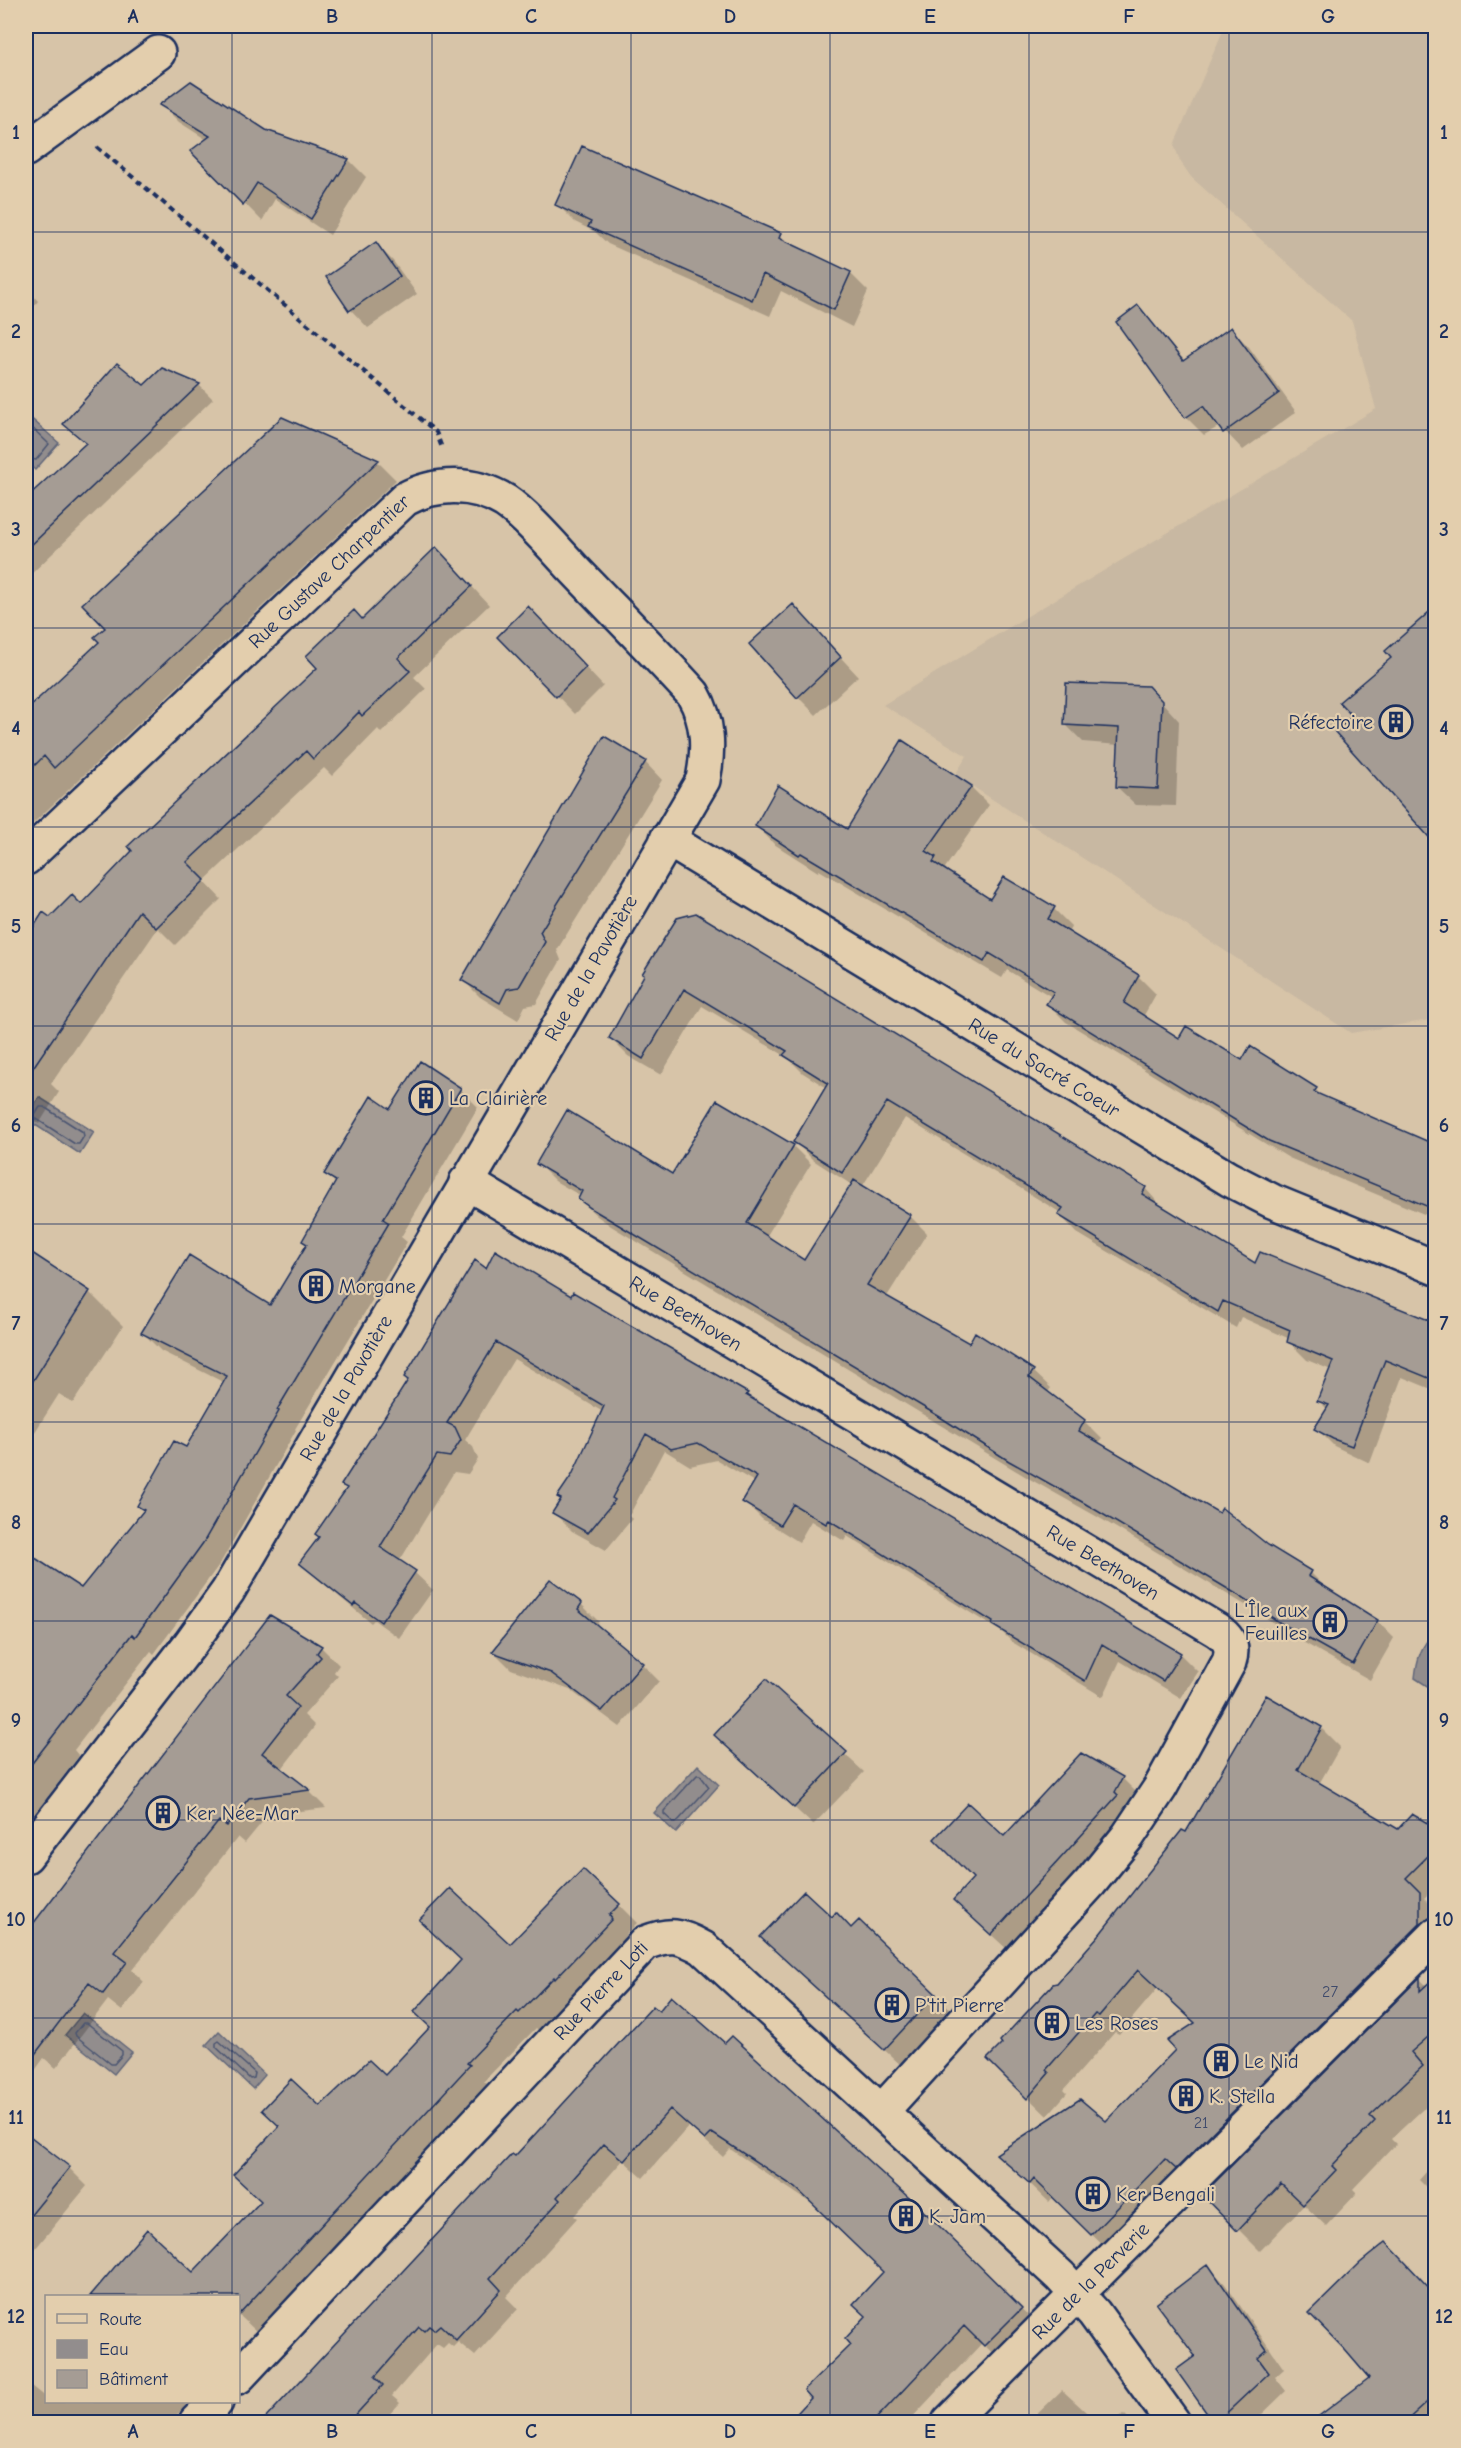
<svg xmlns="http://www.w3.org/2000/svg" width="1461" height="2448" font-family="'Comic Neue',sans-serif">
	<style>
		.built { fill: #c8b8a2 }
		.water { fill: #928d8d; stroke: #62677a; stroke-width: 1.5 }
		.shadow { fill: #0003 }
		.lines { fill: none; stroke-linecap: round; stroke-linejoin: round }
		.shore { stroke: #4b5571; stroke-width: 1.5 }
		.building { fill: #a59c94; stroke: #1b2f5e; stroke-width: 1.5 }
		.minor-casing { stroke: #1b2f5e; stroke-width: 38 }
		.path { stroke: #1b2f5e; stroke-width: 4; stroke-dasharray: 6 4.5; stroke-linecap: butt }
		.minor { stroke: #e3cead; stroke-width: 33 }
		.grid { fill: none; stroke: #1b2f5e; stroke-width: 1.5; stroke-opacity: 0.55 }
		.labels { text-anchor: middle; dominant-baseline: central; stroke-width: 4.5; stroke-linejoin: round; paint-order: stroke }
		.number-label { font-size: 16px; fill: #3e4a6c }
		.street-label { font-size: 20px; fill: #1b2f5e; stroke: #e3cead }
		.poi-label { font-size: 20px; fill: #1b2f5e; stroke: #e3cead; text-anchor: start }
		.neatline { fill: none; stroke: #1b2f5e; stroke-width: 2 }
		.grid-label { font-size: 20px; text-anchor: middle; font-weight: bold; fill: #1b2f5e }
	</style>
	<rect width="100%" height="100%" fill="#d7c4a8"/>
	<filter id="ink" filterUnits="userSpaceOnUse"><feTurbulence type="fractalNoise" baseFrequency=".0167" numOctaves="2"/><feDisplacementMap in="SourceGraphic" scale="12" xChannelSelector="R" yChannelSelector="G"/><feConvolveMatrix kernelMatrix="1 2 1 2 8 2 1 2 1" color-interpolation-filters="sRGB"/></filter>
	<g filter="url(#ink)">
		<path class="built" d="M1225,26H1435V1019L1351,1033L955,775L967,756L883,705L1031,614L1376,409L1352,321L1191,177L1180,161L1174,145Z"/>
		<path class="water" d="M26,414L59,443L35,470L26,462Z
			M39,1097L94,1132L80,1154L26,1119Z
			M1435,1632V1686L1432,1689L1415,1678C1417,1659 1421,1645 1435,1632Z
			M698,1765L719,1785L676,1833L654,1813Z
			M83,2013L132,2052L114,2074L65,2035Z
			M219,2031L265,2075L253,2089L206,2045Z"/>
		<path class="shadow" d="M162,105L265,131L349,160L366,177L330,235L275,199L262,221L193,151L207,140L179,122Z
			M583,148L780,235L792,246L850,273L868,291L852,327L781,291L770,316L608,244L595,232L575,222L557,204Z
			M376,244L393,261L417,294L368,328L351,310L328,277Z
			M26,288L38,301L26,317Z
			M1138,307L1185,361L1231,329L1249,347L1296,412L1243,450L1220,426L1204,435L1186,417Z
			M163,370L199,385L213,399L26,579V489L32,494L87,444L65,424L145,387Z
			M282,419L378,462L396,480L26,830V708L27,710L101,642L107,628Z
			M454,567L489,605L414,677L426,689L381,733L378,729L332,776L324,768L204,881L221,899L175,945L158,928L51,1084L59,1092L39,1124L26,1116V941L44,915L50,919L81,906L319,668L362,621Z
			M793,606L858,676L816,715L798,697Z
			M546,626L603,686L575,714L499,637Z
			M1148,687L1179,721L1176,806L1136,805L1117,787L1119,745L1083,742L1065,724Z
			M645,762L662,780L557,950L561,960L536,1004L525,1006L518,1020L480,997L463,980Z
			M971,787L989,805L945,868L953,876L991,901L1054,909L1071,926L1068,933L1138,976L1156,994L1143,1017L1179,1040L1316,1090L1324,1098L1436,1146V1219L1289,1158L1066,1022L1048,1004L1052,997L1007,970L1002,978L819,870L818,872L774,844L757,826L848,831Z
			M696,915L1145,1188L1162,1207L1256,1265L1436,1324V1391L1402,1377L1370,1463L1334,1446L1316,1428L1328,1410L1319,1401L1331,1370L1307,1360L1289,1342L1290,1339L1241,1317L1236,1328L1077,1233L1060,1215L1061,1213L905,1118L862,1187L910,1216L927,1233L886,1298L969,1345L976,1334L1033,1371L1051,1388L1047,1393L1084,1421L1102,1439L1098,1444L1310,1572L1328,1590L1377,1621L1394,1638L1370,1680L1301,1641L1257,1612L1103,1520L1028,1478L611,1226L597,1216L579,1199L581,1196L555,1181L537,1163L672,1176L717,1102L793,1146L811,1164L766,1237L805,1262L852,1185L813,1160L795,1142L827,1088L803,1073L787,1057L702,1006L661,1075L628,1056L610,1038Z
			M460,1089L478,1107L401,1237L407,1242L295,1429L296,1430L221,1562L154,1654L151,1651L74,1750L79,1756L26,1825V1554L82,1590L144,1511L139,1506L186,1449L225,1383L161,1351L143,1333L271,1307L308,1245L336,1184L326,1173L391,1111Z
			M26,1251L89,1292L123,1326L73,1403L59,1394L26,1446Z
			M487,1270L572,1298L694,1363L747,1394L753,1401L1180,1654L1198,1672L1181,1698L1120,1661L1103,1697L1012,1642L1003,1633L847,1536L844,1541L811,1521L799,1542L762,1519L744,1501L756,1483L717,1460L690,1466L664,1450L629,1516L632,1519L606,1550L572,1531L554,1513L603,1412L514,1359L465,1440L473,1447L478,1459L468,1474L454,1472L399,1562L415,1573L433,1590L399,1638L374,1620L371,1623L319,1580L301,1563L321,1537L348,1489L343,1484Z
			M1436,1554V1566L1431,1561Z
			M550,1581L581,1604L599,1622L595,1626L642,1664L659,1681L620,1727L570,1690L511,1669L494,1652Z
			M270,1617L321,1647L339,1665L334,1672L338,1676L304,1715L315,1726L281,1770L309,1791L326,1808L268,1815L245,1843L238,1837L132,1970L144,1982L122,2011L108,2000L56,2068L44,2058L26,2083V1934Z
			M766,1682L864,1772L813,1825L735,1753Z
			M1321,1728L1340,1747L1319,1784L1398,1831L1436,1830V1887L1424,1898L1436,1909V1947L1111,2253L1053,2197L1049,2202L999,2154L1106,2123L1177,2050L1196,2024L1158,1988L1119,2034L1115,2032L1064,2090L1067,2093L1047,2116L989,2059L1058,1985L1187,1834Z
			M1122,1778L1139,1795L1131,1810L1009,1951L972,1917L1004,1838Z
			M619,1905L637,1923L626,1934L629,1938L574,1996L573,1994L538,2030L536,2028L484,2081L487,2084L257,2332L240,2316L238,2317V2296H92L147,2231L193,2274L262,2201L320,2108L385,2077L510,1946Z
			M832,1919L852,1930L935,1995L954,2013L903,2067L781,1955Z
			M1436,1977V2097L1391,2139L1396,2144L1353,2189L1357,2193L1326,2226L1304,2205L1260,2251L1204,2195L1420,1979L1427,1986Z
			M653,2008L930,2220L1039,2326L1003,2363L982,2343L908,2422H791L852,2345L868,2317L884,2272L815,2206L730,2149L723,2157L689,2126L643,2178L623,2160L574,2216L577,2218L506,2297L518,2309L475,2356L458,2342L453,2347L448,2343L443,2348L437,2344L392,2396L400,2403L382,2422H264L513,2156L515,2158Z
			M26,2134L69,2168L87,2186L26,2260Z
			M1436,2161V2197L1419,2180Z
			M1208,2266L1225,2284L1284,2369L1275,2377L1286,2391L1254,2422H1214L1178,2370L1197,2356Z
			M1436,2295V2422H1318L1316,2420L1371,2379Z
			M26,2382L46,2398V2402H183L186,2405L170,2422H26Z
			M1062,2390L1097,2422H1029Z
			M447,2414L456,2422H424Z
			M1124,2414L1132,2422H1111Z"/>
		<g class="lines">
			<path class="shore" d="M26,422L49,444L36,460L26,458
				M40,1107H44L83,1132L84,1136L79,1144H75L35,1118V1115Z
				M697,1775H700L709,1787L677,1822L674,1823L664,1814V1811Z
				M83,2023H87L122,2051V2055L114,2064H111L76,2036L75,2033Z
				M219,2041L255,2073L254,2078L250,2079L216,2047V2043Z"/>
		</g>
		<path class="building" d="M191,81L266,130L349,159L311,219L257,183L243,205L190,151L210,136L159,105Z
			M582,146L781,233L779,238L851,272L834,310L763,274L752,300L588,227L591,222L555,205Z
			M376,242L400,276L349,311L326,277Z
			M1138,305L1183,361L1231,327L1279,393L1223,433L1203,406L1185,418L1116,322Z
			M117,363L144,385L162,368L200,384L26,550V498L86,443L63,424Z
			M282,417L379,460L54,768L44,756L26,774V710L99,642L94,637L105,628L82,604Z
			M436,547L472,586L398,658L410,671L362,716L359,712L313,759L306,751L187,862L205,880L156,928L139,911L26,1078V939L43,912L50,917L72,895L81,904L132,851L128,846L317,668L306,656L354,610L362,619Z
			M793,604L841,657L797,698L749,644Z
			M528,606L586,667L556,697L497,637Z
			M1436,606V845L1335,732L1352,716L1339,702L1391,658L1385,651Z
			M1066,683L1148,686L1162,701L1158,789L1116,787L1119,728L1064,725Z
			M604,736L646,761L540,932L545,942L519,987L507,989L500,1003L461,980Z
			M902,740L972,786L926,851L936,857L933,862L990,899L1004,877L1055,907L1048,919L1139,975L1124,1003L1179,1038L1186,1026L1242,1060L1250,1046L1317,1088L1314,1092L1436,1145V1210L1269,1141L1046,1004L1054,992L989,953L984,962L801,853L799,855L755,826L778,785L847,829Z
			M696,913L1146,1187L1142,1194L1255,1263L1260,1252L1436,1323V1381L1385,1360L1352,1446L1333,1439L1314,1429L1329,1405L1317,1401L1333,1361L1287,1342L1290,1330L1223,1301L1218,1312L1058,1215L1063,1208L887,1102L842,1173L793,1142L828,1083L783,1055L787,1051L684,989L643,1059L609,1038L644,975L642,974L677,918Z
			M420,1061L461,1088L383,1219L389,1223L277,1410L279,1411L203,1543L135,1637L132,1634L26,1771V1552L81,1588L144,1510L137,1506L174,1441L186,1447L227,1376L141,1333L189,1255L270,1305L307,1244L302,1241L336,1181L324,1174L371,1096L390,1109Z
			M717,1100L794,1145L747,1223L804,1260L854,1180L911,1215L867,1285L969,1343L975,1332L1034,1370L1029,1377L1085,1420L1079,1431L1219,1513L1222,1508L1268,1545L1311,1571L1308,1576L1378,1620L1353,1664L1282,1624L1238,1595L1084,1503L1009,1461L940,1417L592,1209L578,1199L582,1191L536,1164L567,1110L672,1174Z
			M26,1249L90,1291L26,1392Z
			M495,1250L571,1296L573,1292L694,1362L748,1393L746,1395L1181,1653L1163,1681L1102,1644L1085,1681L992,1625L993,1622L829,1520L826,1524L793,1504L780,1525L742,1502L757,1477L698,1443L671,1449L646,1434L612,1498L615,1500L588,1533L552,1513L561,1499L557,1497L572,1475L604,1406L496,1342L447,1423L455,1427L461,1440L450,1457L437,1455L380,1547L416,1571L381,1622L355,1603L353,1606L299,1563L319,1537L315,1534L347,1488L341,1485L408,1380L404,1377L475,1260L486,1268Z
			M550,1579L582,1603L578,1609L643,1663L602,1711L551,1673L492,1652Z
			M270,1615L322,1646L317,1653L321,1657L286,1696L298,1707L262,1753L310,1790L249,1798L227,1826L219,1821L114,1952L127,1962L103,1994L89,1983L26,2066V1933Z
			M766,1679L847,1752L794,1808L714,1735Z
			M1266,1695L1322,1727L1298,1770L1398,1829L1412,1814L1436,1828V1848L1406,1878L1420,1892V1924L1176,2169L1165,2159L1091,2235L1034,2179L1030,2184L996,2154L1080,2099L1106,2121L1175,2050L1167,2041L1195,2023L1138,1970L1099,2016L1095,2014L1046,2070L1049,2073L1027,2099L987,2059L1002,2044L1000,2041L1053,1984L1057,1983L1099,1935L1182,1830L1186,1832Z
			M1081,1753L1123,1777L1115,1792L1118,1795L991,1935L953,1900L973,1878L934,1839L968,1803L1004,1836Z
			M583,1869L620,1904L609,1915L612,1919L555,1979L554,1977L519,2013L517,2011L467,2063L470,2065L238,2315V2296H90L147,2229L193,2272L261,2201L233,2175L279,2126L262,2110L291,2079L320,2106L369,2060L385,2075L430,2027L414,2012L461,1960L419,1920L450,1888L510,1944Z
			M804,1891L832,1917L836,1912L851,1928L859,1920L936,1994L884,2050L760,1937Z
			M1436,1976V2030L1411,2052L1423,2066L1370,2116L1375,2121L1332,2166L1336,2170L1303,2205L1281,2184L1237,2231L1202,2195L1420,1977V1991Z
			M671,1996L725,2043L732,2036L931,2218L1022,2308L984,2346L964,2326L873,2422H789L811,2398L804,2390L850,2345L845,2339L866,2316L853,2304L883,2272L796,2188L712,2133L705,2140L670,2109L624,2161L604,2144L557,2197L560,2200L490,2278L501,2290L456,2340L440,2325L434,2330L429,2326L424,2331L419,2327L375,2377L383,2385L349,2422H262L512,2154L515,2156L653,2006L659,2011Z
			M26,2133L70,2167L26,2221Z
			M1386,2242L1436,2295V2394L1405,2422H1311L1369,2378L1345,2350L1309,2313L1360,2263Z
			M1208,2264L1267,2350L1258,2358L1269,2373L1217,2422H1213L1176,2370L1195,2356L1156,2304Z"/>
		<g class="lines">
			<defs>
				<g id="minor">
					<path d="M26,149L158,53"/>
					<path id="s1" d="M667,839L1229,1179L1272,1201L1436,1268"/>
					<path id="s2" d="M26,858L405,499C436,482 474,482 505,501C526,515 555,549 573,568C613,610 654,651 693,694C709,722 709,749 703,780L228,1591L190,1644L26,1856"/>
					<path id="s3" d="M466,1182L1217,1630C1229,1638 1234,1647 1229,1662L1160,1788L1128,1836L1090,1883L881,2112"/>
					<path id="s4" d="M238,2377L645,1943C670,1933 680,1935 703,1948L1060,2276L1094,2313L1173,2422"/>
					<path d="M196,2422L216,2402"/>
					<path id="s5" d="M949,2422L1436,1935"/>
				</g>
			</defs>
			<use href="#minor" class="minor-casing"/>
			<path class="path" d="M97,147L436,432L442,448"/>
			<use href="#minor" class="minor"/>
		</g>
	</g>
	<path class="grid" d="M232,26V2296M432,26V2422M631,26V2422M830,26V2422M1029,26V2422M1229,26V2422M26,232H1436M26,430H1436M26,628H1436M26,827H1436M26,1026H1436M26,1224H1436M26,1422H1436M26,1621H1436M26,1820H1436M26,2018H1436M26,2216H1436M232,2402V2422"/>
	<defs>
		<symbol id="building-ring" viewBox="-11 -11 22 22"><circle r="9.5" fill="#e3cead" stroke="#1b2f5e" stroke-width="1.5"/><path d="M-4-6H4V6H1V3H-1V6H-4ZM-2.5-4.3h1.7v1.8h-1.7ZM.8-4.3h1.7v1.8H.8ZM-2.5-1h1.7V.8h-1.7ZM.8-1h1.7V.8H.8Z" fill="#1b2f5e"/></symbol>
	</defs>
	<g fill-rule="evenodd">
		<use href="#building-ring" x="1377" y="703" width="38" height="38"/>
		<use href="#building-ring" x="407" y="1079" width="38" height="38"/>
		<use href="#building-ring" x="297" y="1267" width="38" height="38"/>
		<use href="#building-ring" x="1311" y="1603" width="38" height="38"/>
		<use href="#building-ring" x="144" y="1794" width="38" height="38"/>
		<use href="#building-ring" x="873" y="1986" width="38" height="38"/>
		<use href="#building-ring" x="1033" y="2004" width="38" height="38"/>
		<use href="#building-ring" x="1202" y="2042" width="38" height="38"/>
		<use href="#building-ring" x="1167" y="2077" width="38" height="38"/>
		<use href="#building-ring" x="1074" y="2175" width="38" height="38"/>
		<use href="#building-ring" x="887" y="2197" width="38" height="38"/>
	</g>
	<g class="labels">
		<g class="number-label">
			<text x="1330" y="1992">27</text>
			<text x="1201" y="2123">21</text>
		</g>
		<g class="street-label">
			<text stroke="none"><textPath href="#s2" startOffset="417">Rue Gustave Charpentier</textPath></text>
			<text transform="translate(591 968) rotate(-60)">Rue de la Pavotière</text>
			<text stroke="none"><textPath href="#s1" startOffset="441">Rue du Sacré Coeur</textPath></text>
			<text stroke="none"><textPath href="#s3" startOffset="256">Rue Beethoven</textPath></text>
			<text transform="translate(346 1388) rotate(-60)">Rue de la Pavotière</text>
			<text stroke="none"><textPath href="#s3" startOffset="742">Rue Beethoven</textPath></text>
			<text stroke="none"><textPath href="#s4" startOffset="530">Rue Pierre Loti</textPath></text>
			<text stroke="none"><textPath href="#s5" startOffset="200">Rue de la Perverie</textPath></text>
		</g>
		<g class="poi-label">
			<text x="1373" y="722" text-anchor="end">Réfectoire</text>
			<text x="449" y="1098">La Clairière</text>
			<text x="339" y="1286">Morgane</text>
			<text x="1307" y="1610" text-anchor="end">L'Île aux<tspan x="1307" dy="23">Feuilles</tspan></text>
			<text x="186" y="1813">Ker Née-Mar</text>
			<text x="915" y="2005">P'tit Pierre</text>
			<text x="1075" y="2023">Les Roses</text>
			<text x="1244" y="2061">Le Nid</text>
			<text x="1209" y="2096">K. Stella</text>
			<text x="1116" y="2194">Ker Bengali</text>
			<text x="929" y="2216">K. Jam</text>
		</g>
	</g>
	<rect width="1461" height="2448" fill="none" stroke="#e3cead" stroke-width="66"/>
	<rect x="45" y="2295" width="195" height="108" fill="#e3cead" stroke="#938e8d" stroke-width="1.5"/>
	<rect x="57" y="2314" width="30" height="9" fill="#e3cead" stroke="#938e8d" stroke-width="1.5"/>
	<text x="99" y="2325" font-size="18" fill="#1b2f5e">Route</text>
	<rect x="57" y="2340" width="30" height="18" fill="#928d8d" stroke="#938e8d" stroke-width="1.5"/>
	<text x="99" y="2355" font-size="18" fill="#1b2f5e">Eau</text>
	<rect x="57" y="2370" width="30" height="18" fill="#a59c94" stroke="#938e8d" stroke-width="1.5"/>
	<text x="99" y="2385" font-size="18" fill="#1b2f5e">Bâtiment</text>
	<rect x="33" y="33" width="1395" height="2382" class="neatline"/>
	<g class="grid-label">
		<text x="133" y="23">A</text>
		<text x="332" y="23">B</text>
		<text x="531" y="23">C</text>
		<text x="730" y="23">D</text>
		<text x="930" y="23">E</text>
		<text x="1129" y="23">F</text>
		<text x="1328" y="23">G</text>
		<text x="16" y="139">1</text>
		<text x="1444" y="139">1</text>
		<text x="16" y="338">2</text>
		<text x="1444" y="338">2</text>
		<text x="16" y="536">3</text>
		<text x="1444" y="536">3</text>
		<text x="16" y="735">4</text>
		<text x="1444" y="735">4</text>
		<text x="16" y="933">5</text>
		<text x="1444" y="933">5</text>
		<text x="16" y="1132">6</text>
		<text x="1444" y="1132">6</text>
		<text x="16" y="1330">7</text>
		<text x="1444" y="1330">7</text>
		<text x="16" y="1529">8</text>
		<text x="1444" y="1529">8</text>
		<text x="16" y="1727">9</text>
		<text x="1444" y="1727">9</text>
		<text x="16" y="1926">10</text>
		<text x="1444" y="1926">10</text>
		<text x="16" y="2124">11</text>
		<text x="1444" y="2124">11</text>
		<text x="16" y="2323">12</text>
		<text x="1444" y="2323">12</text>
		<text x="133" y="2438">A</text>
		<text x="332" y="2438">B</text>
		<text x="531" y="2438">C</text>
		<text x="730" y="2438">D</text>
		<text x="930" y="2438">E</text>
		<text x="1129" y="2438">F</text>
		<text x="1328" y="2438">G</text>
	</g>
</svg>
